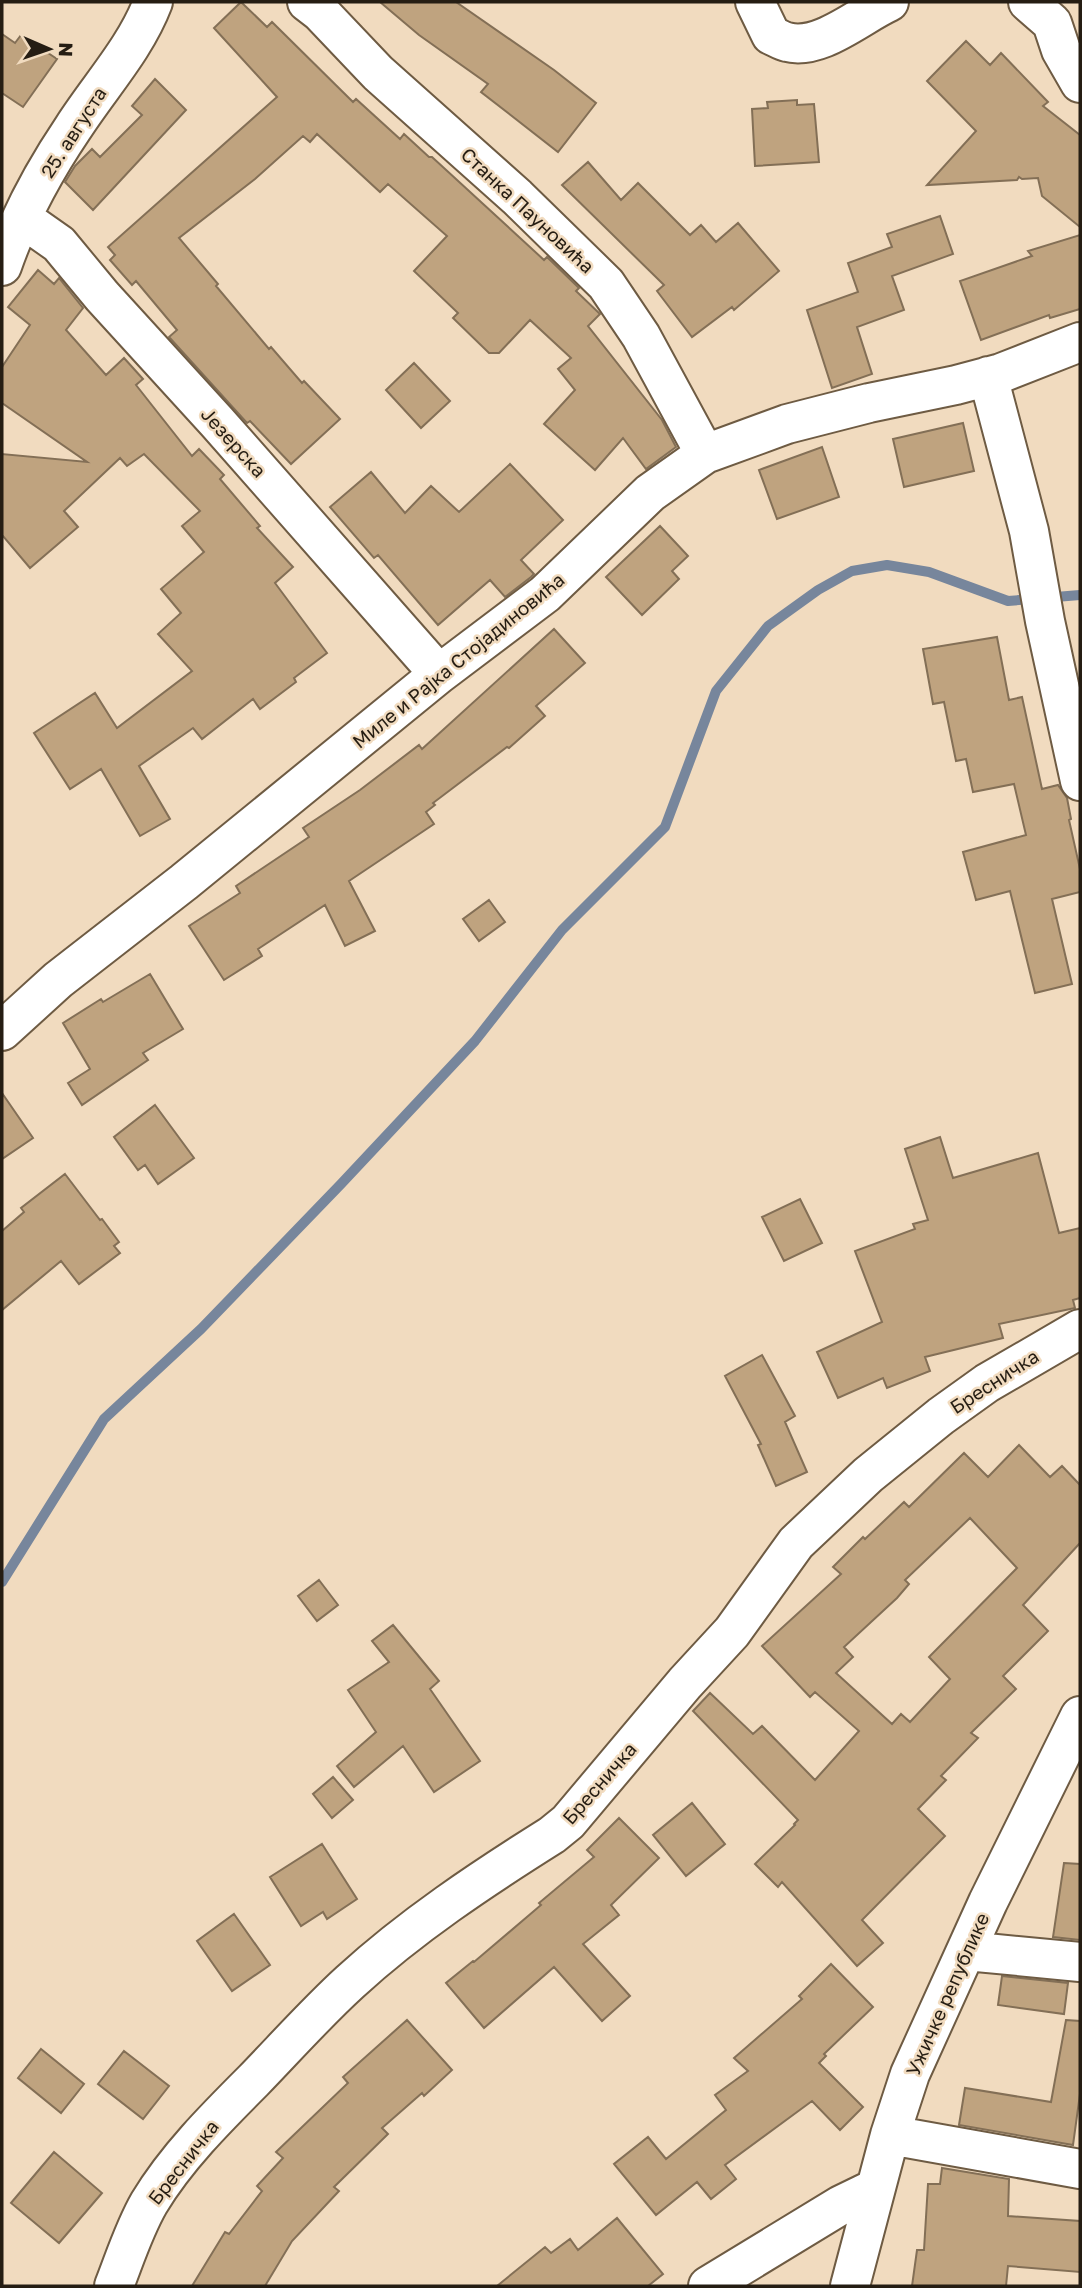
<svg xmlns="http://www.w3.org/2000/svg" width="1082" height="2288" font-family="'Golos Text',sans-serif">
	<style>
		.lines { fill: none; stroke-linecap: round; stroke-linejoin: round }
		.stream { stroke: #77869c; stroke-width: 10 }
		.building { fill: #bfa37f; stroke: #836f56; stroke-width: 2; fill-rule: evenodd }
		.minor-casing { stroke: #6e5b43; stroke-width: 42 }
		.minor { stroke: #fff; stroke-width: 38 }
		.labels { text-anchor: middle; dominant-baseline: central; stroke-width: 5; stroke-linejoin: round; paint-order: stroke }
		.street-label { font-size: 19px; fill: #251d13; stroke: #f1dbbf }
	</style>
	<rect width="100%" height="100%" fill="#f1dbbf"/>
	<g class="lines">
		<path class="stream" d="M2,1582L104,1419L201,1329L341,1184L475,1041L562,930L665,827L716,691L768,626L818,590L852,571L887,565L929,572L1008,601L1080,595"/>
	</g>
	<path class="building" d="M241,2L267,27L272,22L353,102L356,99L400,139L404,134L429,157H432L544,260L547,257L579,288L576,291L600,314L588,326L662,420L676,447L646,469L623,438L595,470L544,424L575,390L558,369L571,358L530,320L499,353H489L453,318L458,313L414,271L447,236L388,184L380,192L317,134L310,142L303,136L255,179L179,238L218,284L216,286L269,349L271,347L302,383L304,381L340,419L291,464L250,421L247,423L169,337L177,330L136,281L132,285L110,260L115,255L108,247L277,97L214,28Z
		M380,2H456L554,70L596,103L558,152L481,92L488,84L419,35Z
		M2,34L15,43L21,35L57,59L23,107L2,93Z
		M966,41L990,65L1001,53L1048,102L1043,106L1080,135V227L1042,196L1038,178L1022,179L1019,177L1017,180L927,185L976,131L927,81Z
		M155,79L186,110L93,210L65,182L75,166L92,149L100,157L142,115L132,106Z
		M797,100V105L814,104L819,162L755,166L752,109L768,108L767,102Z
		M588,162L621,200L638,183L690,235L701,225L716,242L738,223L779,271L734,310L732,307L692,337L657,291L664,285L562,185Z
		M940,216L953,254L892,276L904,310L857,327L872,374L832,388L807,310L858,292L848,263L892,247L887,234Z
		M1080,235V309L1050,318L1049,315L981,340L960,281L1032,256L1028,251Z
		M38,270L54,284L59,278L83,308L66,330L106,375L124,358L143,379L136,385L192,456L199,449L224,475L220,479L260,526L257,528L293,567L275,583L327,653L294,678L296,682L260,709L253,699L202,739L193,728L139,766L170,819L140,836L101,769L70,789L34,733L95,693L117,728L192,671L158,634L181,613L161,589L204,552L182,526L200,511L144,454L127,466L120,458L64,511L78,527L30,568L2,535V454L87,462L2,403V367L30,325L8,307Z
		M414,363L450,401L421,428L386,390Z
		M963,423L974,471L904,487L893,439Z
		M822,447L839,497L777,519L759,470Z
		M510,464L563,520L521,560L534,574L531,577L505,597L490,580L438,625L378,555L374,558L330,507L371,472L405,513L431,486L459,512Z
		M660,526L688,556L672,571L679,579L642,615L606,577Z
		M554,629L585,663L536,706L545,716L509,748L507,747L433,803L435,805L426,812L434,824L349,881L375,931L345,946L325,905L258,949L262,956L224,980L189,926L240,893L236,886L309,837L303,828L360,790L419,745L422,749Z
		M997,637L1009,700L1022,697L1042,789L1058,785L1067,798L1071,819L1069,820L1080,869V892L1052,899L1072,984L1035,993L1010,891L976,900L963,852L1026,835L1014,784L973,792L966,759L956,761L944,702L933,704L923,649Z
		M489,900L505,922L479,941L463,919Z
		M150,974L183,1029L143,1053L148,1060L82,1105L68,1083L90,1069L63,1023L101,999L103,1002Z
		M2,1093L33,1138L2,1159Z
		M155,1105L194,1158L158,1184L145,1165L138,1170L114,1137Z
		M940,1137L953,1178L1038,1153L1059,1233L1080,1228V1298L1073,1300L1075,1308L999,1324L1003,1338L925,1357L930,1371L887,1388L883,1378L838,1398L817,1352L882,1322L855,1251L915,1229L913,1224L928,1220L905,1149Z
		M65,1174L100,1220L102,1219L119,1242L114,1246L120,1253L79,1284L61,1261L2,1310V1231L24,1212L21,1208Z
		M800,1199L822,1243L784,1261L762,1217Z
		M762,1355L795,1416L785,1422L807,1472L776,1486L758,1445L761,1444L725,1376Z
		M1019,1445L1050,1477L1062,1466L1080,1485V1543L1023,1605L1048,1631L1003,1676L1016,1689L971,1733L978,1738L941,1776L946,1780L918,1809L945,1836L862,1920L883,1943L857,1966L782,1882L778,1887L755,1864L795,1825L794,1824L798,1820L693,1711L710,1693L753,1734L762,1726L815,1780L859,1731L815,1692L810,1697L762,1646L841,1574L833,1567L863,1537L865,1539L904,1502L909,1507L964,1453L988,1477ZM970,1518L1017,1568L929,1657L950,1679L910,1722L901,1714L892,1724L836,1673L853,1657L844,1647L897,1598L909,1584L905,1580Z
		M319,1580L338,1605L317,1621L298,1596Z
		M393,1625L439,1681L430,1689L480,1761L434,1792L403,1746L354,1787L337,1766L376,1732L348,1690L389,1662L372,1641Z
		M333,1777L353,1800L332,1818L313,1794Z
		M692,1803L725,1844L686,1876L653,1835Z
		M619,1818L659,1858L611,1905L619,1915L583,1944L630,1996L602,2021L554,1967L484,2028L446,1983L473,1961L474,1962L541,1905L539,1903L594,1857L587,1850Z
		M322,1844L357,1899L327,1919L323,1912L301,1926L270,1877Z
		M1064,1863L1080,1864V1940L1053,1937Z
		M234,1914L270,1965L232,1991L197,1941Z
		M831,1964L873,2007L824,2054L826,2056L819,2063L863,2107L840,2130L812,2101L725,2165L736,2179L711,2199L697,2182L656,2215L614,2164L648,2137L666,2159L726,2110L715,2095L748,2071L734,2058L802,1999L799,1996Z
		M1002,1976L1068,1983L1064,2014L998,2005Z
		M407,2020L452,2070L424,2096L422,2093L382,2128L388,2134L334,2187L339,2191L292,2241L265,2286H192L225,2232L229,2234L262,2191L257,2186L283,2158L276,2152L348,2083L343,2077Z
		M1066,2020L1080,2021V2094L1073,2145L959,2125L965,2088L1051,2102Z
		M41,2049L84,2084L61,2113L18,2078Z
		M124,2051L169,2086L143,2119L98,2084Z
		M54,2152L102,2193L59,2243L11,2203Z
		M942,2168L1009,2179L1008,2216L1080,2221V2272L1008,2266L1006,2286H912L917,2250H924L928,2184H940Z
		M617,2218L663,2274L648,2286H497L545,2247L551,2253L570,2239L578,2250Z"/>
	<g class="lines">
		<defs>
			<path id="minor" d="M307,2L320,12L378,73L517,197L606,284L641,336L705,454
				M755,2L771,35C776,37 782,41 787,42C820,51 860,15 889,2
				M1028,2L1052,23L1061,50L1080,83
				M22,218L59,244L102,296L217,422L439,674
				M2,266C19,217 44,171 73,128C100,86 135,49 153,2
				M988,376L1029,531L1045,621L1080,781
				M2,1031L58,980L184,882L439,674L545,594L650,493L705,454L787,424L869,403L956,385L1001,373L1080,342
				M966,1951L1080,1962
				M890,2135L1080,2169
				M114,2286C125,2258 134,2229 149,2203C176,2158 216,2118 253,2081C285,2048 316,2013 350,1982C411,1926 482,1879 552,1835L568,1822L685,1683L732,1632L796,1543L868,1475L941,1416L987,1383L1080,1329
				M708,2286L841,2205L876,2188
				M850,2286L890,2135L910,2074L988,1902L1080,1716"/>
		</defs>
		<use href="#minor" class="minor-casing"/>
		<use href="#minor" class="minor"/>
	</g>
	<g class="labels">
		<g class="street-label">
			<text transform="translate(73 132) rotate(-57)">25. августа</text>
			<text transform="translate(528 210) rotate(43)">Станка Пауновића</text>
			<text transform="translate(234 442) rotate(48)">Језерска</text>
			<text transform="translate(458 660) rotate(-39)">Миле и Рајка Стојадиновића</text>
			<text transform="translate(994 1381) rotate(-33)">Бресничка</text>
			<text transform="translate(599 1783) rotate(-49)">Бресничка</text>
			<text transform="translate(947 1994) rotate(-66)">Ужичке републике</text>
			<text transform="translate(183 2162) rotate(-52)">Бресничка</text>
		</g>
	</g>
	<rect width="1082" height="2288" fill="none" stroke="#251d13" stroke-width="7"/>
	<g transform="translate(49 49) rotate(92)" stroke="#f1dbbf" stroke-width="5" paint-order="stroke">
	<path d="M0-5L12 26L0 18L-12 26Z" fill="#251d13"/>
	<text y="-10" font-size="19" font-weight="bold" text-anchor="middle" fill="#251d13">N</text>
	</g>
</svg>
